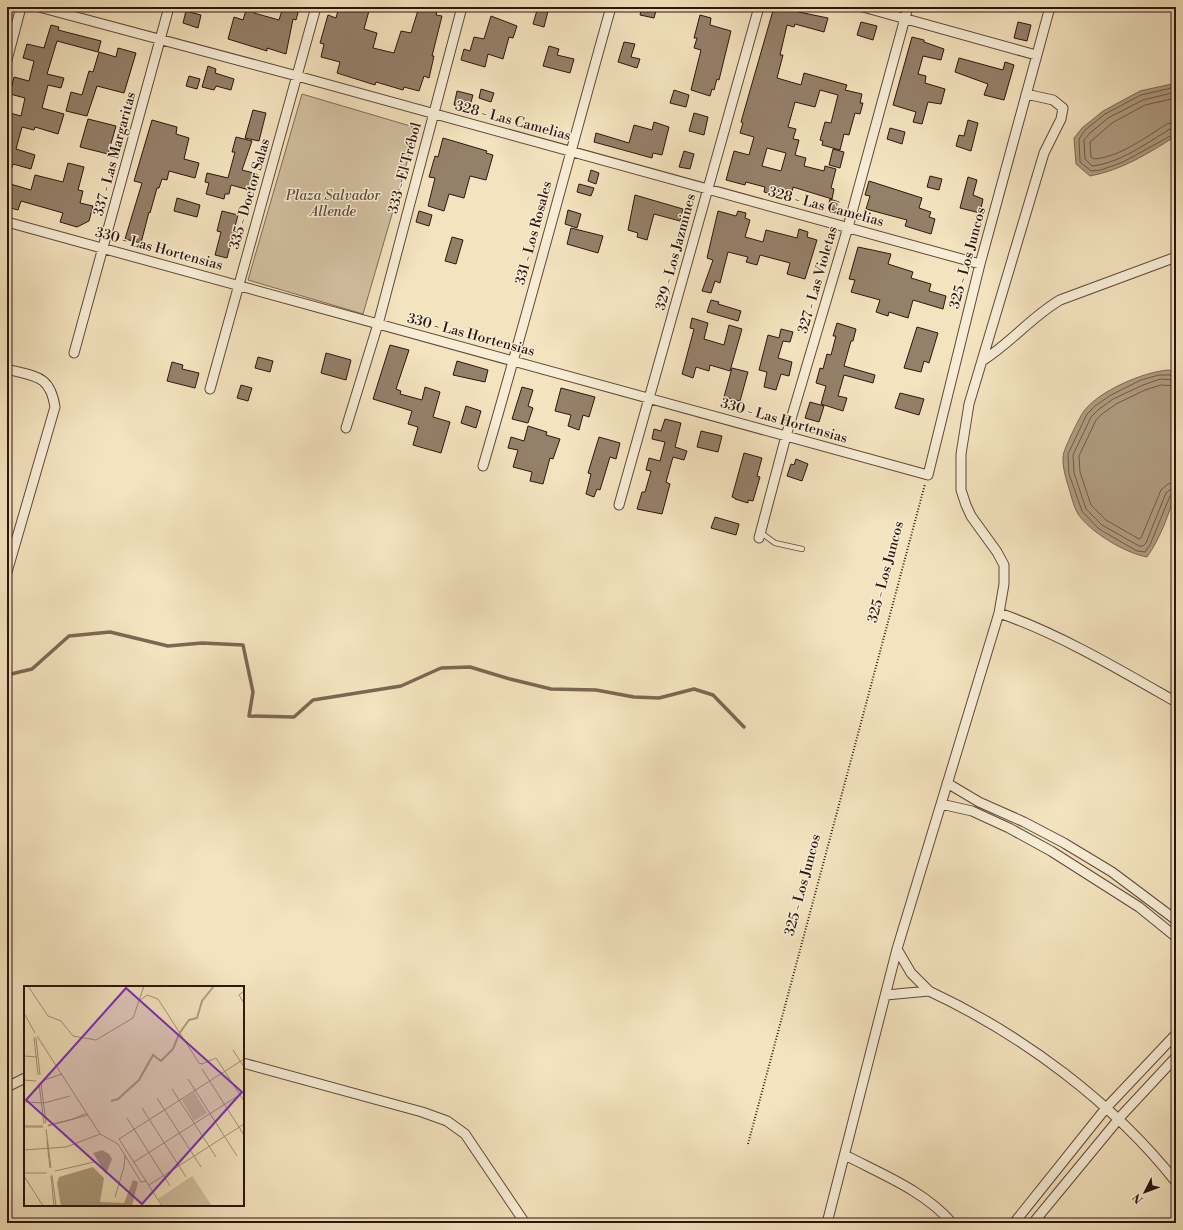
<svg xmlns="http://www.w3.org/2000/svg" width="1183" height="1230" font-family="'Libre Bodoni',serif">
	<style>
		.green { fill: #d2c0a0; stroke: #806a56 }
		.water { fill: #b09d81; stroke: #7c6752 }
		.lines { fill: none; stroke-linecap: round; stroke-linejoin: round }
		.shore { stroke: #705946; stroke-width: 1 }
		.stream { stroke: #7c6752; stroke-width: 3.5 }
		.building { fill: #958069; stroke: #2f150c; fill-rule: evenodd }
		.lane-casing { stroke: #604838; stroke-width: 6 }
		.street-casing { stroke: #604838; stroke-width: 11 }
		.path { stroke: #2f150c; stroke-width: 2; stroke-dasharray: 1 2; stroke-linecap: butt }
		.lane { stroke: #f7edd5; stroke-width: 4.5 }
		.street { stroke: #f7edd5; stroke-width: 9 }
		.labels { text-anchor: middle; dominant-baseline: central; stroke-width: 3; stroke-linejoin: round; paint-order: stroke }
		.street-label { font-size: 14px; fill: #2f150c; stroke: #f7edd5 }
		.park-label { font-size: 14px; font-style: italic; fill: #604838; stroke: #f7edd5 }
		.inset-river { fill: none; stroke: #b09d81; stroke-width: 2 }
		.inset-road { fill: none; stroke: #a59177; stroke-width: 1 }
		.view { fill: #7b2cbf; fill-opacity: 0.15; stroke: #7b2cbf; stroke-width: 2 }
		.inset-edge { fill: none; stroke: #2f150c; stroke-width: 2 }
	</style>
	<rect width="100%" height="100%" fill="#f3e3be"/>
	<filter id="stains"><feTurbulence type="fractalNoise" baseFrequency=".005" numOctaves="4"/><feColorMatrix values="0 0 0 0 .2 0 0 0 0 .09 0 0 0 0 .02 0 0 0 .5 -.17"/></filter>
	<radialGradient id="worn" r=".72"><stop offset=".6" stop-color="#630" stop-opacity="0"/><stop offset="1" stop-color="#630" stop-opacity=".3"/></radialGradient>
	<path class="green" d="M302,94L417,128L363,314L248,280Z"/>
	<path class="water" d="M1176,83V136C1149,153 1122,170 1090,176L1076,164L1074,138L1082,128L1103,111L1140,91Z
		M1168,370L1176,371V487C1171,510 1161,537 1147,557C1125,553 1090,532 1078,514C1073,506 1071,494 1068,485C1065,476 1061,461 1064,452C1066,445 1080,416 1084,411C1099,391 1143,372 1168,370Z"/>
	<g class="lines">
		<path class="shore" d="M1176,87L1141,95L1105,114L1085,130L1079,139L1080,162L1091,171L1101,170L1123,162L1176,133
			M1176,92L1143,100L1108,118L1089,134L1084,140L1085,159L1092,166C1120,163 1147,143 1170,129L1176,128
			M1176,98L1145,105L1112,123L1090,142L1091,157L1094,159C1120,157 1146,137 1167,124L1176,122
			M1176,375H1159L1141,380L1111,395L1095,406L1087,414L1068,454L1069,474L1082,511L1099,529L1137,551L1145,552L1150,545L1170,496L1176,493
			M1176,380L1160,379L1143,385L1113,399L1098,410L1091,417L1073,455L1074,473L1086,509L1102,525L1139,546H1143L1146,543L1166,493L1171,489L1176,488
			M1176,386L1161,385L1145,390L1116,404L1102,414L1096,420L1079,456L1080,472L1091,505L1106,520L1139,539L1141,538L1161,490L1168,484L1176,482"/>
		<path class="stream" d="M7,675L32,669L69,636L110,632L168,646L202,643L243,645L253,692L249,716L294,717L313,700L401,686L441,668L470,667L510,679L551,689L596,690L634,697L659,698L694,689L713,695L744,727"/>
	</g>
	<path class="building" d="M247,7H256L254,13L279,20L283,7L299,9L296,20L293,19L286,54L267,48V51L228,39L234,17L243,20Z
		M339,7L358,10V7H370L364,29L377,33L373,48L394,53L401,31L411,33L419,7H438L436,15L442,16L432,56H434L429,78L424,76L419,91L404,87L403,90L376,82L375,85L337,73L340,62L321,57L324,44L320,43L328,15L336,18Z
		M538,7H549L544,27L533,24Z
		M642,7H657L654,18L640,15Z
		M774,7L828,18L824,32L795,24L794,27L787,25L780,55H783L777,78L801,85L804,73L847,85L845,90L862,94L860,103H863L860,114L855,113L849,135L844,134L840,150L822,145L823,141L820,140L825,122L831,123L838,95L820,90L815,107L795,102L788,127L796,129L793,139L799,140L795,155L806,158L804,166L824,171L825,166L836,169L831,188L834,189L832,199L793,187L792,193L777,190L776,195L764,192L765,187L746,182L745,185L726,180L734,151L749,155L754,137L740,133L743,123L741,122ZM767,148L786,153L781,171L762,166Z
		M186,11L201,15L198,28L183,23Z
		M700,15L711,18L710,25L731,31L719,80L717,79L714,90L712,89L710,96L691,90L701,50L694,48L697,38H694Z
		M491,16L517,26L513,38L509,37L503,59L488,54L485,67L461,60L464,49L470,51L474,37L484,39Z
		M861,22L877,26L873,40L857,35Z
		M1018,22L1031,25L1027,41L1014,38Z
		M51,25L59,27L58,30L101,41L98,52L57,41L47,74L64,78L61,88L48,85L42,108L64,114L58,134L35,127L34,130L22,127L16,149L35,155L31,169L13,164L10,174H7V126L10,113L21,116L25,98L10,94L14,77L29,81L34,61L23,58L27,44L44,48Z
		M912,37L924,40V42L944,49L941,60L923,56L918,74L926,76L925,83L945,89L941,104L928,102L922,124L913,122L916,112L893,105Z
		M624,42L635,44L631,57L640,59L637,68L618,62Z
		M549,46L559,49L557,55L574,59L570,73L543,66Z
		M118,48L136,53L124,93L97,86L87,116L66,111L71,92L82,95L89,71L93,72L99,52L116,57Z
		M959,58L1003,70L1005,62L1014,65L1004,100L984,95L988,84L955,72Z
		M208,66L216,69L215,73L234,79L231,90L216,86L214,90L202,87Z
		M189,76L200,79L197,89L186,86Z
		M481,89L494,93L491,102L479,98Z
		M674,90L689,95L686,107L670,103Z
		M457,91L473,95L469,109L454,105Z
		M253,110L266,113L259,141L245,138Z
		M694,113L708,117L704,135L689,131Z
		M88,119L116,126L108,154L80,147Z
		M152,120L177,127L176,134L189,138L184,159L199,163L195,178L169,171L167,180L162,179L159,188H157L150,213L149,212L141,243L125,239L142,183L134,181Z
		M968,120L978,123L971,151L956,146L959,135L964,136Z
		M654,122L669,127L662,155L653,153L652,158L594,142L596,133L629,143L634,125L652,130Z
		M890,128L905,132L902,144L887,139Z
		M236,137L252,141L242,170L257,174L253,191L231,185L229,194H225L224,199L206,194L209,183L205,182L207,173L228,178L235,152H232Z
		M443,138L487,151L486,153L493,155L486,180L470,176L464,198L449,194L444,211L428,206L435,178L429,177L435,156L438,157Z
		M833,149L844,152L840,168L829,165Z
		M684,151L694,154L690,169L679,167Z
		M68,163L84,167L78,190L83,191L80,203L93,206L89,221L77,227L60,222L63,213L21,201L18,210L7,207V183L31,190L35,175L63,182Z
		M591,170L599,173L596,184L588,181Z
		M930,176L942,179L939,190L927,187Z
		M968,177L977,180L973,195L983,199L980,213L960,208Z
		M869,181L922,198L919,208L931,212L929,217L935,219L931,234L905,226L907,220L866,209L870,196L865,195Z
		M579,184L594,188L591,196L577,192Z
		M635,195L683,209L680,221L654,214L647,240L637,237L638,233L628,230Z
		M177,198L200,205L197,217L174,211Z
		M830,199L839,202L836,211L828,208Z
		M568,210L581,214L577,228L565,224Z
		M222,211L238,215L227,258L215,255L221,232L217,231Z
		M419,211L432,215L429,226L416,222Z
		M718,211L736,216L738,211L746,213L745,218L750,220L745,237L763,242L766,230L797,238L799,229L808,232L807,237L817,240L805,279L787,274L790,263L760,255L757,265L746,262L748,257L728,252L720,283L715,281L711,293L702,291L713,260L707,258Z
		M571,228L603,236L598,253L567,244Z
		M452,237L463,240L456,264L445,261Z
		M858,247L891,254L888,264L913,272L911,278L931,284L929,291L946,296L943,309L913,300L908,318L889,312L888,316L876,312L880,300L851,292L855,280L849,279Z
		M711,300L719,302L718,304L741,311L738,321L707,312Z
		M692,318L708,323L704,339L724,345L729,325L742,329L730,371L710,365L709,371L696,367L693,378L682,374L694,329L690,328Z
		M837,323L856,329L853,341H851L844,366L875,375L873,383L844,375L838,396L847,398L843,411L821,404L826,386L816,383L820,368L823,369L827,354L831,355L836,336H833Z
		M917,327L938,333L929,363L924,361L921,372L904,368Z
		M781,329L793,332L790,342L783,341L778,358L792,362L789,376L781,374L776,390L764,387L767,372L759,370L768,335L779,338Z
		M390,345L409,350L396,389L401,391L400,394L422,400L425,387L440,392L433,417L450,422L441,453L413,445L418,427L408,424L412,411L373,399Z
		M326,353L351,360L346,380L321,373Z
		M258,357L273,361L270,372L255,368Z
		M457,361L488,370L485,382L453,375Z
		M172,362L183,365L182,369L199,373L195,388L167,381Z
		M732,368L748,372L740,401L724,397Z
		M241,385L252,388L248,401L237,398Z
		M522,387L533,390L528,406L533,408L528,423L512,419Z
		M561,388L595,397L589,417L583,415L579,430L568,426L571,415L555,411Z
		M900,393L924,399L919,415L895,408Z
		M810,402L824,406L819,422L805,418Z
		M466,406L481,411L476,428L461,423Z
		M665,419L681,423L675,447L687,451L684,460L673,457L666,482L670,484L662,514L637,509L642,492H645L651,471L646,470L649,458L660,461L665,442L652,439L654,429L661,431Z
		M528,426L547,432L546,435L560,439L553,459L550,458L543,484L530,481L532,472L513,467L518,450L508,448L511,437L524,441Z
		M701,431L722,436L718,452L697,447Z
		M599,437L620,443L616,459L610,457L600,490L597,489L594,497L586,494L591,474L588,473Z
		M744,453L762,458L757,476L760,477L753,501L748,500V503L735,499V498L732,497Z
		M796,459L808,464L802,481L787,476L791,464L794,465Z
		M715,517L739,524L736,535L711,528Z"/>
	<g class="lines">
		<defs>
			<path id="lane" d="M760,532L775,543L802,549"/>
			<path id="street" d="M39,7L297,76L980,264
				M863,7L1036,55
				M7,60L21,7
				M7,222L928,475L980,264L1050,7
				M74,353L169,7
				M982,361C1011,343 1031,317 1060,300L1176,257
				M7,369C35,377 50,374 55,407L7,572
				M210,389L316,7
				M346,428L378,324L462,7
				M483,466C528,313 568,160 611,7
				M619,505L759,7
				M759,538L786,436L848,227L908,7
				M999,613C1058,633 1122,671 1176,702
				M947,783L979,802L1024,822L1064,843L1112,872L1176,920
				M941,804L972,811L1009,828L1051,851L1139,907L1176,937
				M929,991C1021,1034 1113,1102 1176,1182
				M886,995L929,991L911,973L897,949
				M243,1063L422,1112L447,1121L465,1134L525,1223
				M7,1087L25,1078
				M845,1155C881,1174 925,1191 952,1223
				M827,1223L897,949L999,613L1004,584V565L997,552L971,516L966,505L961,490V454L969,404L1044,153L1061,119L1063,108L1053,100L1026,94
				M1014,1223L1106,1108L1176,1034
				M1033,1223L1122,1115L1176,1057"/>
		</defs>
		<use href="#lane" class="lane-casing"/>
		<use href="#street" class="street-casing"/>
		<path class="path" d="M748,1144L925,484"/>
		<use href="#lane" class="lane"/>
		<use href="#street" class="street"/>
	</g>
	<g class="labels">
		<g class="street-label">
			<text transform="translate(513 121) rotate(15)">328 - Las Camelias</text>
			<text transform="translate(115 154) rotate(-75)">337 - Las Margaritas</text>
			<text transform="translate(405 168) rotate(-75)">333 - El Trébol</text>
			<text transform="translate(250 194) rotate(-74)">335 - Doctor Salas</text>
			<text transform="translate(826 207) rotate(15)">328 - Las Camelias</text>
			<text transform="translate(534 233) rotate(-75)">331 - Los Rosales</text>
			<text transform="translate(159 249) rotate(15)">330 - Las Hortensias</text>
			<text transform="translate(676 252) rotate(-75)">329 - Los Jazmines</text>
			<text transform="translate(968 258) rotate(-75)">325 - Los Juncos</text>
			<text transform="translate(818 280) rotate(-74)">327 - Las Violetas</text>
			<text transform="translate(471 335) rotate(15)">330 - Las Hortensias</text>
			<text transform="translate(784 421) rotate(16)">330 - Las Hortensias</text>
			<text transform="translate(886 572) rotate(-75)">325 - Los Juncos</text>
			<text transform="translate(803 885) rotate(-75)">325 - Los Juncos</text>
		</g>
		<g class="park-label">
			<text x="333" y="196">Plaza Salvador<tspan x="333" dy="16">Allende</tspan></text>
		</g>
	</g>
	<g transform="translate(24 986)">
		<rect width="220" height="220" fill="#f3e3be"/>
		<path d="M170,106L183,127L170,135L158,114ZM168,190L188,220H139L134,213Z" fill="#d2c0a0"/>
		<path d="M78,164L85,168L88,173L82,188L69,167ZM69,181L80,192L76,216L100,217L109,194L114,196L108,220H37L33,197L35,191Z" fill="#b09d81"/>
		<path class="inset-river" d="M87,115L94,113L115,94L129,69L137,75L149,63L155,48L165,34L173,32L178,15L190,0"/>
		<path class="inset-road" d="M4,0L24,30L37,35L49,50L72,54L109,32L120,0M220,5L215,9L220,17M115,15L123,9L134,13L175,77L178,78L192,72L220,115M0,27L11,47M13,50L76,148L94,158L117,196L122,195M10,51L14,89M12,52L16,89M209,64L220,81M0,70L13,71M178,83L220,149M164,93L213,170M0,94L12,95M20,94L38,88M15,97L20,138M17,97L22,137M148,103L192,171M133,112L177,181M0,116L20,117L46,110M118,122L162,191M103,132L146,200M24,139L49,133L63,127M0,140H19M24,140L64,129M0,141H19M22,143L27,182M23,156L26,182M0,164L42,161L76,148M110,176L220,106M31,185L70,176M0,187H23M28,189L32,220M0,190L19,220M27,190L30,220M125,199L220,138M91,211L100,181L101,169M138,220L95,153L220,73"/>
		<path class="view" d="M102,2L218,106L118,218L2,114Z"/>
		<rect width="220" height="220" class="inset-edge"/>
	</g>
	<rect width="1183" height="1230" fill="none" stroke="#f3e3be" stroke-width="24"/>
	<rect x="8" y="8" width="1167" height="1214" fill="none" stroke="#2f150c" stroke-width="2"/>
	<rect x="12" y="12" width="1159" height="1206" fill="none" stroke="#2f150c"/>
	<g transform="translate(1145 1192) rotate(228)" stroke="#f7edd5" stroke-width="3" paint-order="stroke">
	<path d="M0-3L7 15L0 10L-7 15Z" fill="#2f150c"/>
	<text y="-6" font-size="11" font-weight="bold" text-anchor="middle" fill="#2f150c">N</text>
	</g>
	<rect width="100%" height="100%" filter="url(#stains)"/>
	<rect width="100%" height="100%" fill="url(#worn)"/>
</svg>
